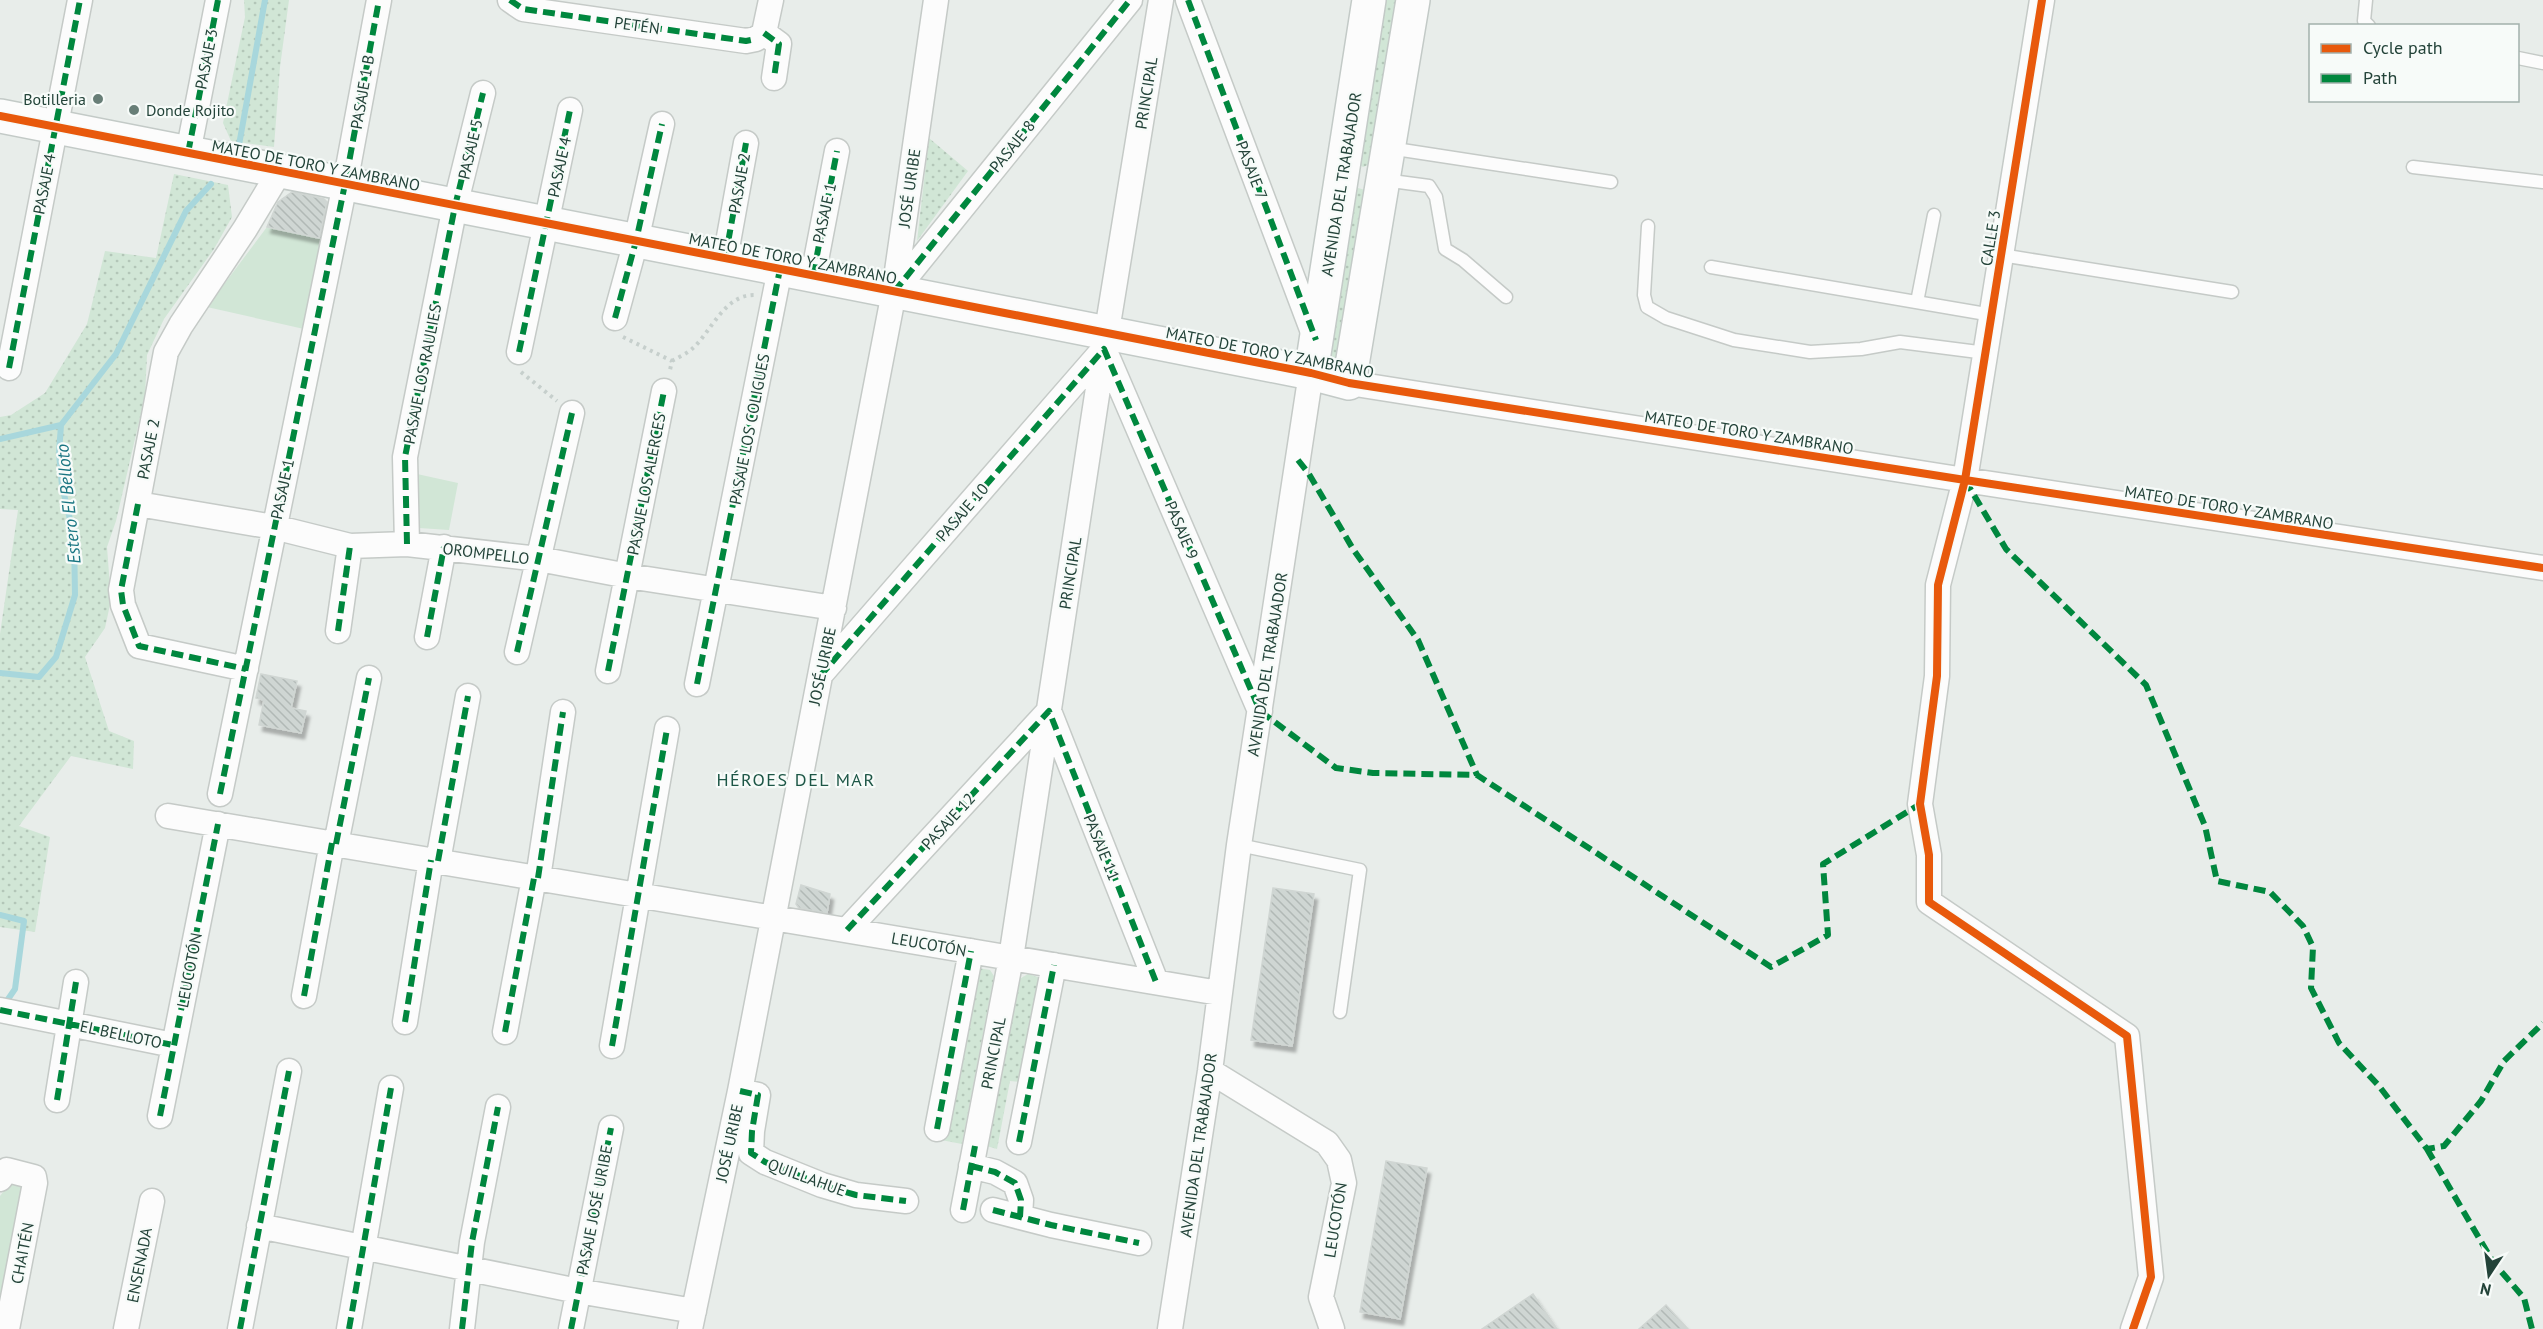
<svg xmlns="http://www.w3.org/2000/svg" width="2543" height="1329" font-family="'PT Sans',sans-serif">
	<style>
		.grass { fill: url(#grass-dots) }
		.park { fill: #d1e6d6 }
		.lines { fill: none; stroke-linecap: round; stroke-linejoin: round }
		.stream { stroke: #a8d7dc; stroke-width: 6 }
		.building { fill: url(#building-back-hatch); stroke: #d0d6d3; stroke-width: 1.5; filter: url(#shadow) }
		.lane-casing { stroke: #c5cac7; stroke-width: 15 }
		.street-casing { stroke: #c5cac7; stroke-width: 27 }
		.secondary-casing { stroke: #c3cac7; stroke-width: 36 }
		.path { stroke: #c6cfcc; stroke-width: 4; stroke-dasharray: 3 4.5; stroke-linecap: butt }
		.lane { stroke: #fcfcfc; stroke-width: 12 }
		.street { stroke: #fcfcfc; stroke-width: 24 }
		.secondary { stroke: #fcfcfc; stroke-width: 33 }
		.quiet { stroke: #00873e; stroke-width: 6; stroke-dasharray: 12 6; stroke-linecap: butt }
		.cycleway-casing { stroke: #f7fbf9; stroke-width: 11 }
		.cycleway { stroke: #e8590c; stroke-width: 8 }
		.poi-dot { fill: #687e77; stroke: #f7fbf9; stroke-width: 2 }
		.labels { text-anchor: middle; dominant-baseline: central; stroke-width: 4.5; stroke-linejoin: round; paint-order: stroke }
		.street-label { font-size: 16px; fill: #234339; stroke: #f7fbf9 }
		.poi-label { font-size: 16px; fill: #234339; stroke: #f7fbf9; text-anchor: end }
		.water-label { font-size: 18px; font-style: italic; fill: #197582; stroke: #f7fbf9 }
		.neighbourhood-label { font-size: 18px; letter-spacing: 1.5px; fill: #1d5646; stroke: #f7fbf9 }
	</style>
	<defs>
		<pattern id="grass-dots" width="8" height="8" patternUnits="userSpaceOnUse" patternTransform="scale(1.5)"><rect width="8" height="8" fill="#d1e6d6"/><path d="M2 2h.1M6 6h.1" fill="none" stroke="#b3c6b8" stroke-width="1.8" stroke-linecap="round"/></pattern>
		<pattern id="building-back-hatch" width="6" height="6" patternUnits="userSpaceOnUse" patternTransform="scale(1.5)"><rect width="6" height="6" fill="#cfd6d3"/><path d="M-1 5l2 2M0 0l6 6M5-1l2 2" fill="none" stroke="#b1b9b6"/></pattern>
		<filter id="shadow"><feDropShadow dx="3.5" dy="6" stdDeviation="1.5" flood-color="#0004"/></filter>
	</defs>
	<rect width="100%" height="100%" fill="#e8edea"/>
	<path class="grass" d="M244,0H289L280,67L274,147L231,141L223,123L245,17Z
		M1379,0H1400L1373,163L1363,167L1354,160Z
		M929,138L968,171L917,241Z
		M174,174L228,185L232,217L214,249L164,319L147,355L145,396L116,521L107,547L111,600L105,628L85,657L109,731L134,741L133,769L71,756L19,826L50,837L35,932L0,927V634L18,510L0,509V417L11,415L45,393L87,324L105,251L156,258Z
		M1358,188L1369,191L1341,357L1328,365L1350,190Z
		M978,968L990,970L994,976L962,1144L941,1140Z
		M1028,974L1041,978L1020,1082L1010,1081L997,1149L983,1145L1016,981Z"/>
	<path class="park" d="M267,227L323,238L304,329L207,307Z
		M417,474L458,483L449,530L419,528Z
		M23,1181L26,1189L0,1303V1196L11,1182Z"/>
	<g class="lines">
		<path class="stream" d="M239,145L265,0
			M0,439L61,425
			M0,673L39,677L56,657L75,595L74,536L62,486L59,453L61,425L116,354L186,211L211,184
			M0,915L24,921L15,989L4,1005"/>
	</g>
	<path class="building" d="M292,192L324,199L327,202L319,238L267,227L278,202Z
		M261,674L297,681L291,708L306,711L301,733L259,725L264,700L256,698Z
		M801,885L830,894L827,913L799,908L796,904Z
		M1273,888L1314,894L1292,1046L1251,1040Z
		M1386,1161L1427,1168L1400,1319L1360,1312Z
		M1533,1294L1557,1329H1482Z
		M1666,1305L1688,1329H1639Z"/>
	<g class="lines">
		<defs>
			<path id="lane" d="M2366,0L2364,21L2369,26
				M2518,58L2543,63
				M1389,148L1611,182
				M2413,167L2543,182
				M1384,180L1429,186L1436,197L1445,249L1463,260L1506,297
				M1648,226L1644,295L1647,307L1666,318L1734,340L1810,352L1861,349L1900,342L1986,353
				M2001,255L2232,292
				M1711,267L1992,315
				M1917,302L1934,215
				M1239,845L1360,870L1340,1012"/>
			<path id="street" d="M510,0L523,9L746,41L756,39L764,33L771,0
				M1188,0L1316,340
				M2042,0L1965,480L1938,585L1937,676L1920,804L1929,855V902L2127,1036L2151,1277L2133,1329
				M764,33L779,44L774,78
				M188,153L218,0
				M725,259L746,143
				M813,276L837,151
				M894,292L1130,0
				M615,318L636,241L662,124
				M519,352L570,110
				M9,368L80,0
				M1349,383L1965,480L2543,568
				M138,504L274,527L350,546L407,544L539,559L628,576L834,608
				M407,544L405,457L455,206L483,93
				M338,631L350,546
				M427,637L444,547
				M517,652L572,413
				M246,669L139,646L123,605L121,590L166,352L181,325L245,229L280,171
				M608,671L664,391
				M821,674L1104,349L1260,711
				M697,684L780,269
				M220,794L345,184L379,0
				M168,816L1219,993
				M336,844L369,678
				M438,861L468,696
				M538,878L563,712
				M847,930L1049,711L1156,982
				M304,996L332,843
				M0,1010L173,1045
				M405,1022L431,860
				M505,1032L534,878
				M612,1046L667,729
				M1210,1071L1327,1143L1339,1160L1344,1183L1321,1297L1332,1329
				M740,1091L758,1095L752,1131L751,1153L765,1162L822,1185L856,1195L906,1201
				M57,1100L76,982
				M160,1116L218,824
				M937,1129L971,951
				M1019,1142L1054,965
				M971,1166L995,1172L1015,1183L1021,1200L1020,1217
				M0,1179L7,1170L34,1177L35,1183L7,1329
				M963,1210L1011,958L1104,349L1161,0
				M993,1210L1051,1225L1139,1243
				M259,1226L578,1291L694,1311
				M126,1329L152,1201
				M240,1329L289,1071
				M349,1329L391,1088
				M462,1329L472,1242L498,1107
				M571,1329L611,1128
				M690,1329L740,1091L894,292L936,0
				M1170,1329L1210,1071L1239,845L1311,373"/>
			<path id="secondary" d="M0,116L1311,373L1349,383L1413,0
				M1311,373L1369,0"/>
		</defs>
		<use href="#lane" class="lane-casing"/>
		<use href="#street" class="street-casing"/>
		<use href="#secondary" class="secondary-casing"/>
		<path class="path" d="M623,337L672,361L670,370
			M672,361C679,357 688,353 693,348C711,332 724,295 754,295
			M521,372L557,401"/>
		<use href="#lane" class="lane"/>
		<use href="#street" class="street"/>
		<use href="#secondary" class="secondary"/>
		<path class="quiet" d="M510,0L523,9L746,41L756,39
			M1188,0L1316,340
			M764,33L779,44L774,78
			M188,153L218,0
			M725,259L746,143
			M813,276L837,151
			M894,292L1130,0
			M615,318L636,241L662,124
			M519,352L570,110
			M9,368L80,0
			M1298,460L1309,474L1353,549L1418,640L1477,775
			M1965,480L2006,549L2146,685L2205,826L2217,881L2270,892L2303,926L2313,947L2311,988L2339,1043L2379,1086L2427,1149L2444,1146L2481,1101L2504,1061L2543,1023
			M138,504L121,590L123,605L139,646L246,669
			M407,544L405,457L455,206L483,93
			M338,631L350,546
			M427,637L444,547
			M517,652L572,413
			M608,671L664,391
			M820,676L1104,349L1260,711L1336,768L1373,773L1477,775L1771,967L1828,935L1823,864L1920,804
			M697,684L780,269
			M220,794L345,184L379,0
			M336,844L369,678
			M438,861L468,696
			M538,878L563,712
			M847,930L1049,711L1156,982
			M304,996L332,843
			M0,1010L173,1045
			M405,1022L431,860
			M505,1032L534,878
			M612,1046L667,729
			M740,1091L758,1095L752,1131L751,1153L765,1162L822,1185L856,1195L906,1201
			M57,1100L76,982
			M160,1116L218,824
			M937,1129L971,951
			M1019,1142L1054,965
			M2427,1149L2493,1262L2524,1298L2532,1329
			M971,1166L995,1172L1015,1183L1021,1200L1020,1217
			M963,1210L975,1146
			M993,1210L1051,1225L1139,1243
			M240,1329L289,1071
			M349,1329L391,1088
			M462,1329L472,1242L498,1107
			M571,1329L611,1128"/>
		<defs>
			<path id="cycleway" d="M2042,0L1965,480L1938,585L1937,676L1920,804L1929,855V902L2127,1036L2151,1277L2133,1329
				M0,116L1311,373L1349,383L1965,480L2543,568"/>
		</defs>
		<use href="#cycleway" class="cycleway-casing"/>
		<use href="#cycleway" class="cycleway"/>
	</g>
	<g class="poi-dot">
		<circle cx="98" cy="99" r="6"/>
		<circle cx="134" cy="110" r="6"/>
	</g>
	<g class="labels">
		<g class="street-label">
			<text transform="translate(637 25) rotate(8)">PETÉN</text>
			<text transform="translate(206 59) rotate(-79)">PASAJE 3</text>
			<text transform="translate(362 92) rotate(-80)">PASAJE 1 B</text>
			<text transform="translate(1146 93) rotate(-81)">PRINCIPAL</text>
			<text transform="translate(1012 146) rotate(-51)">PASAJE 8</text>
			<text transform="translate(470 149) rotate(-77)">PASAJE 5</text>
			<text transform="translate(316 165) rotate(11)">MATEO DE TORO Y ZAMBRANO</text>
			<text transform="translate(559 167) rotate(-78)">PASAJE 4</text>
			<text transform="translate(1252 170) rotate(69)">PASAJE 7</text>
			<text transform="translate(739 183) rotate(-80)">PASAJE 2</text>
			<text transform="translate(44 184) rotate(-79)">PASAJE 4</text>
			<text transform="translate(1341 184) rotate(-81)">AVENIDA DEL TRABAJADOR</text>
			<text transform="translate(909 188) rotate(-82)">JOSÉ URIBE</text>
			<text transform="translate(824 213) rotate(-78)">PASAJE 1</text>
			<text transform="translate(1990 238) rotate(-81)">CALLE 3</text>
			<text transform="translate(793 258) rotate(11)">MATEO DE TORO Y ZAMBRANO</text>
			<text transform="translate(1270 352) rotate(11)">MATEO DE TORO Y ZAMBRANO</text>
			<text transform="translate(422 374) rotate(-79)">PASAJE LOS RAULIES</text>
			<text transform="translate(749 429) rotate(-79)">PASAJE LOS COLIGUES</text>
			<text transform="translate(1749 432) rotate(9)">MATEO DE TORO Y ZAMBRANO</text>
			<text transform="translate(148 449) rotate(-79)">PASAJE 2</text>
			<text transform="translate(646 484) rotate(-79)">PASAJE LOS ALERCES</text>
			<text transform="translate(282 489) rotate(-78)">PASAJE 1</text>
			<text transform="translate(2229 507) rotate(9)">MATEO DE TORO Y ZAMBRANO</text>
			<text transform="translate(962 512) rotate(-49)">PASAJE 10</text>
			<text transform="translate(1182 530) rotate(67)">PASAJE 9</text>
			<text transform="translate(486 553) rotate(7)">OROMPELLO</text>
			<text transform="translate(1070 573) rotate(-81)">PRINCIPAL</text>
			<text transform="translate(1267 664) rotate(-81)">AVENIDA DEL TRABAJADOR</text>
			<text transform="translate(822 666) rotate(-78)">JOSÉ URIBE</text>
			<text transform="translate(948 821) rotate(-47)">PASAJE 12</text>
			<text transform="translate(1102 847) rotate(68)">PASAJE 11</text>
			<text transform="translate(929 944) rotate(10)">LEUCOTÓN</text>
			<text transform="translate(189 970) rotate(-79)">LEUCOTÓN</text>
			<text transform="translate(121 1034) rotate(12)">EL BELLOTO</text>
			<text transform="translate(993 1053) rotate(-79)">PRINCIPAL</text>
			<text transform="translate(729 1143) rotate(-78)">JOSÉ URIBE</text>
			<text transform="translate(1198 1145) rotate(-82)">AVENIDA DEL TRABAJADOR</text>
			<text transform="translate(807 1177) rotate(20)">QUILLAHUE</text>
			<text transform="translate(594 1210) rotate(-79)">PASAJE JOSÉ URIBE</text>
			<text transform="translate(1335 1220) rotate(-81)">LEUCOTÓN</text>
			<text transform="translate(22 1253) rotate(-79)">CHAITÉN</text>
			<text transform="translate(139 1265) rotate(-79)">ENSENADA</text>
		</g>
		<g class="poi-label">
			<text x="86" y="99">Botilleria</text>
			<text x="146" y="110" text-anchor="start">Donde Rojito</text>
		</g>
		<g class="water-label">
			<text transform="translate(68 504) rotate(-96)">Estero El Belloto</text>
		</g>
		<g class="neighbourhood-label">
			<text x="796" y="779">HÉROES DEL MAR</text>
		</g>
	</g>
	<rect x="2309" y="24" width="210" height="78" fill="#f7fbf9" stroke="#a2b1ac" stroke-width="1.5"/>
	<rect x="2321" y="44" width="30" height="9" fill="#e8590c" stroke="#a2b1ac" stroke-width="1.5"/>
	<text x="2363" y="54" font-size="18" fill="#234339">Cycle path</text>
	<rect x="2321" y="74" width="30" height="9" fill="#00873e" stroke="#a2b1ac" stroke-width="1.5"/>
	<text x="2363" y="84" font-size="18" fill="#234339">Path</text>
	<g transform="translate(2489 1275) rotate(193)" stroke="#f7fbf9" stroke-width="4.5" paint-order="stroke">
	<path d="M0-4.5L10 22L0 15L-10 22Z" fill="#234339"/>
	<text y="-9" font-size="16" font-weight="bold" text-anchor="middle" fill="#234339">N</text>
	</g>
</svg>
